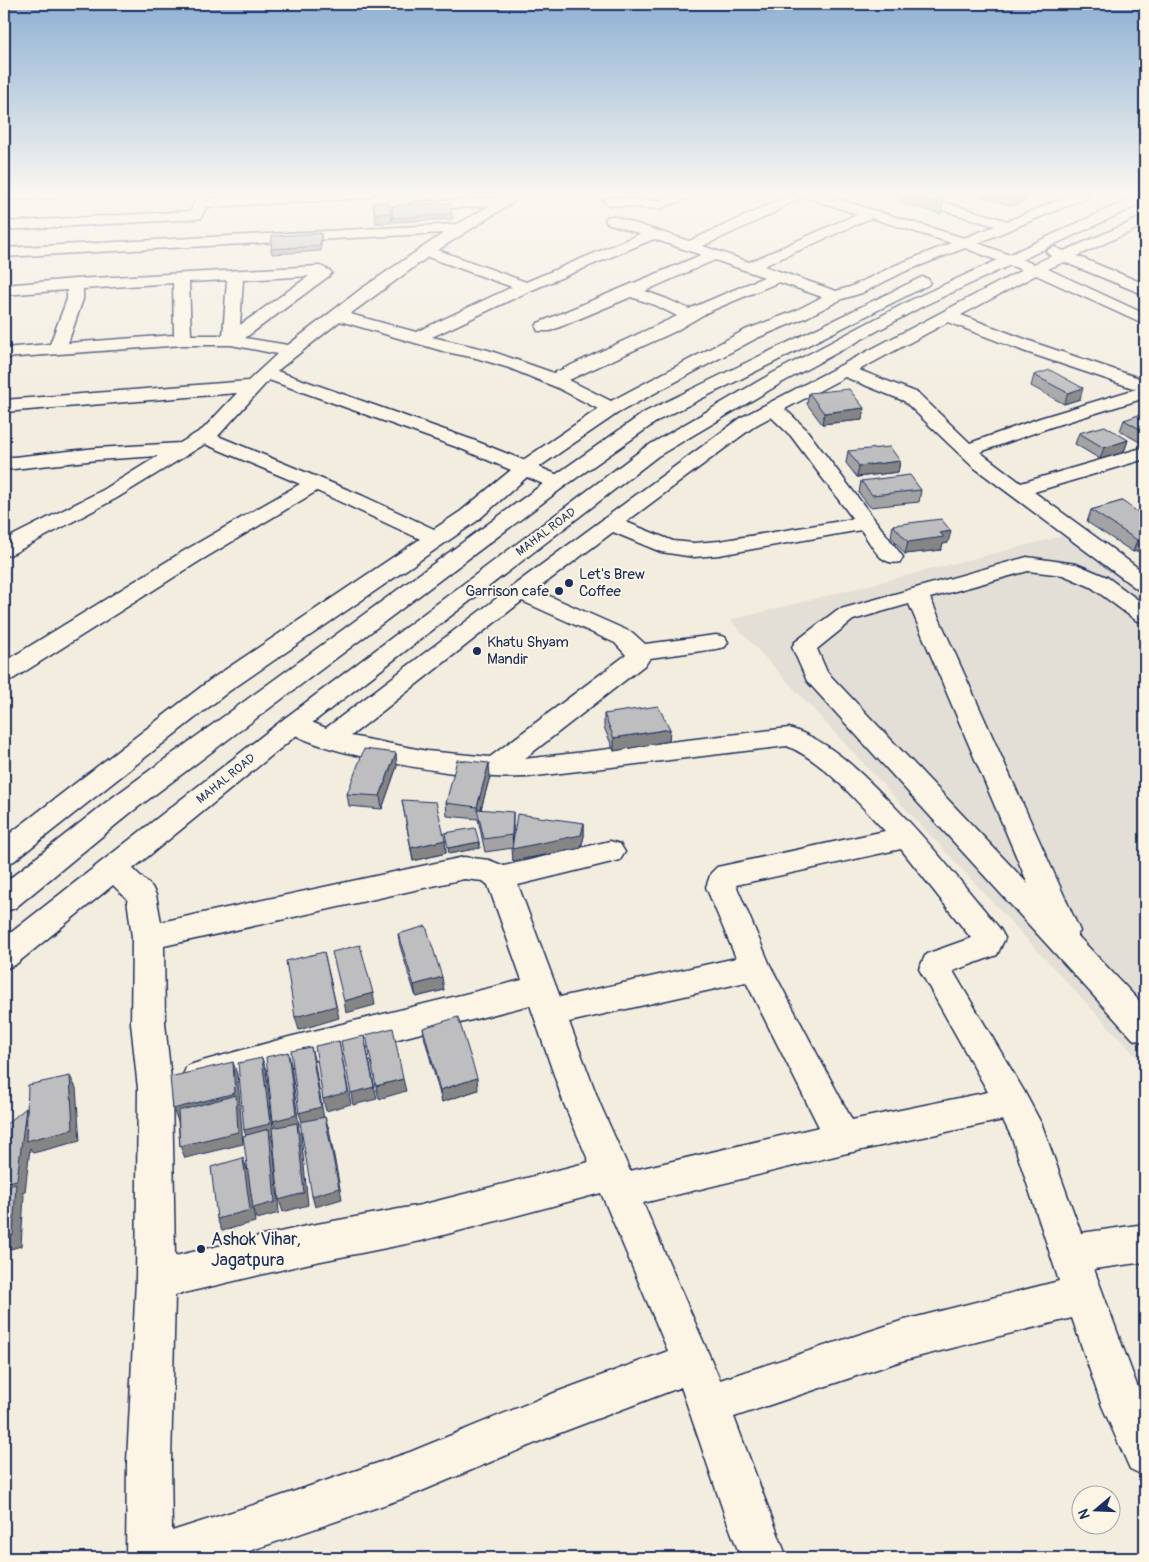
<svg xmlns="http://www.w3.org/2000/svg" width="1149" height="1562" font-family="Pangolin,sans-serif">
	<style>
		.built { fill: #e3dfd6 }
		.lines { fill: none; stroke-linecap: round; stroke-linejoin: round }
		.minor-casing { stroke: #1b2f5e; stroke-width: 3 }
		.major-casing { stroke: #1b2f5e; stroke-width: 3 }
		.minor { fill: #fcf5e5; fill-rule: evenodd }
		.major { fill: #fcf5e5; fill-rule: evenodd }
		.wall { fill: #a3a3a5; stroke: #1b2f5e }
		.shaded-wall { fill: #858586; stroke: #1b2f5e }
		.building { fill: #bebec0; stroke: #1b2f5e }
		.poi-dot { fill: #1b2f5e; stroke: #fcf5e5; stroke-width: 2 }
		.labels { text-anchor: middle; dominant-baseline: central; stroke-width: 4; stroke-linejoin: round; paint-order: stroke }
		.far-street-label { font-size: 12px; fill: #1b2f5e; stroke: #fcf5e5 }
		.poi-label { font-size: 15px; fill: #1b2f5e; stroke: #fcf5e5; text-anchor: start }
		.near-poi-label { font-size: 18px; fill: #1b2f5e; stroke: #fcf5e5; text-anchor: start }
	</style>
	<rect width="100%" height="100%" fill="#f3ede0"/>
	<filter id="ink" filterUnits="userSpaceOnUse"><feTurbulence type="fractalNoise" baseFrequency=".02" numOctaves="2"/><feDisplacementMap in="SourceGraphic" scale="10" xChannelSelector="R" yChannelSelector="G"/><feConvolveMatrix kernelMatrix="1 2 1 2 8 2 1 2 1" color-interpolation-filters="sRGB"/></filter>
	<g filter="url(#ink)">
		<path class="built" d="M1066,535L1145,595V1066L730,620Z"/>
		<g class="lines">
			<defs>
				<path id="minor" d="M4,194H60L53,198L5,200Z
					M194,194H208V198L297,194H375L368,198L206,207L201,218L196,219L4,230V222L191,211L194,203Z
					M510,194H526L438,250L526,282L640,234L607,223L605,220L607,217L612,216L689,241L758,210L788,194H821L964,238L995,226L899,197L897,194H917L1008,221L1072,194H1090L1088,197L978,243L1034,264L1051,256L1046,252L1049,249L1054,247L1064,251L1145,216V225L1077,256L1145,284V295L1064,262L1048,269L1145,314V325L1036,275L961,315L1038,344L1145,380V398L1054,426L980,452L1021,483L1145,447V459L1034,492L1145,573V591L1137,589L972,466L904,401L845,377L785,409L805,428L903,557L900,562C880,567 872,545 861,530L719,555L694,557L661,552L613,532L536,590L633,633L645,644L716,635L725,637L728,642L725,647L716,649L650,658L646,664L524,759L789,728C826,739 855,767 882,794C925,836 962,883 1000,929L1005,938L997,955L953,971L1024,1091L1042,1125L1081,1233L1145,1224V1262L1094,1269L1145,1407V1476L1130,1469L1102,1406L1072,1318L901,1361L734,1417L787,1558H741L724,1513L681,1387L557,1434L410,1496L229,1558H126L127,1462L136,1280L138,1089L131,1023L132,937L127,899L105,877L100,869L105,861L115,858L125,861L152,887L156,895L161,922L464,857L489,860L504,866L610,841L620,844L625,852L620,860L518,885L560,997L736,958L706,887L711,873L717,867L885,831C858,803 824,761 787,746L528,777C517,777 505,778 494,777C457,776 299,752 281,724L285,718L294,715L326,728L522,579L742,417L1022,270L965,248L906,271L862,293L842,299L807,317L757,338L618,413L539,467L565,478L568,482L565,486C552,490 539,482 527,477L477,521L228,692L14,861L4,864V838L210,680L420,539L317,491L198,562L13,679L4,681V662L182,552L300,484L205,444L117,498L12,554L4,556V540L103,490L158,456L97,460L4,470V458L97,448L180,443L203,429L237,393L4,412V400L248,381L277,354L231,345H183L4,358V348L50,344L67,299V290L4,295V285L75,279L320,266L329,270L332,273L329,276L245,338L288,345L361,289L444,233L4,257V248L458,224L489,206L414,210L407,206L414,202L504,197ZM802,196L857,214L749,262L703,246L768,216ZM871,218L951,243L896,265L850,287L836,291L764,266ZM654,239L701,255L538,323L536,327L538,331H550L631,297L655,305L677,316L554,373L488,350L432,337L532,290ZM428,257L512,287L416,332L350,314ZM715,260L764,277L689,309L667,299L645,291ZM309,276L240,325L243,280ZM227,280L223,335H191L189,282ZM779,282L822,297L795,311L745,330L611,401L569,380L674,332L708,312ZM173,283L174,335L68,343L83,299V289ZM340,321L446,352L476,358L509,368L558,388L598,409L523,460L473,440L277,371ZM948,322L1026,352L1136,389L1040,418L970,443L918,393L859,370ZM269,380L459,448L511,470L461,511L434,529L363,496L218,436ZM771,417L791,436L853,519L719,541L694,543L673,541L626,522L756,425ZM522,601L615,643L626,655L490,757L427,751L351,736ZM901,849L971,938L929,953L925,956L919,969L988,1092L852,1120L770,965L736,885ZM464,879L483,881L488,885L522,980L289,1037L199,1062L187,1066L182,1077L187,1088L199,1092L289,1067L530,1005L564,1104L589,1162L421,1205L306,1226L175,1256L172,1089L165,1023L164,946ZM746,982L819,1127L630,1171L600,1104L569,1022ZM1003,1120L1012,1138L1059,1281L901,1321L720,1380L643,1203L843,1154ZM601,1193L668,1351L554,1393L410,1452L269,1500L172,1531L171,1462L175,1295L306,1264L421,1241Z
					M676,194H694L692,197L659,209L609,205L602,201L609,197L658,201Z
					M1027,557L1076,564L1107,577L1145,605V623L1137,621L1091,587L1063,575L1028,571L930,598L1080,931L1077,935L1145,1007V1043L1133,1039L807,681L792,647L795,642L837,610ZM909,604L1028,884L827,672L817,649L853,620Z"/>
				<path id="major" d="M1140,194H1145V202L923,306L783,382L658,456L303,730L15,965L4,969V938L285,718L644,448L771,374L911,300Z
					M922,277L928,279L930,282L928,285L659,420L565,486L129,814L15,908L4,912V883L109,800L551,478L645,412Z"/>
			</defs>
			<use href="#minor" class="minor-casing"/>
			<use href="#major" class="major-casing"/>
			<use href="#minor" class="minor"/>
			<use href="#major" class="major"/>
		</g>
		<path class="wall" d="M278,194H299L278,195Z
			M904,194L942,197V202H943L941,214L902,203Z
			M983,194H1050L1040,199L1027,195L1025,201L1013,206L982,197Z
			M373,203L391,213L392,223H376Z
			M392,206L452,214L453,219L393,222Z
			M321,233V251L272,254L271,249Z
			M1034,375L1080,399L1064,404L1031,386Z
			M1144,385H1145V399L1140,397Z
			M809,393L862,420L822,424L807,404Z
			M1145,419V445L1120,431L1124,420Z
			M1079,433L1128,440L1124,452L1100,459L1075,444Z
			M848,451L900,461L898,472L857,477L846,463Z
			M861,481L921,490L919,502L870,507L859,493Z
			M1122,501L1145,549L1133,552L1087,522L1091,510Z
			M893,525L948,543L943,544L941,550L905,554L891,537Z
			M604,714L670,729L669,741L614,751L604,727Z
			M397,766L382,809L349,806L347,794Z
			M490,776L481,809L513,825V847L584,823V836L581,848L513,861V848L485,852L478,819L447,816L446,803Z
			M402,800L445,840L446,853L413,861Z
			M398,934L444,990L416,997L400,946Z
			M423,1028L478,1090L442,1102L425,1040Z"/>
		<path class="shaded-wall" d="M1024,194H1027L1025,201L1013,206L1016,197Z
			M1041,194H1050L1040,199Z
			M1083,388L1080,399L1064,404L1068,393Z
			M864,408L862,420L822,424L824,413Z
			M1128,440L1124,452L1100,459L1104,448Z
			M900,461L898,472L857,477L859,466Z
			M951,531L948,543L943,544L941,550L905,554L908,542L940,533Z
			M1145,538V549L1133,552L1137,540Z
			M670,729L669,741L614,751V738Z
			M396,753L397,766L382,809L380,796Z
			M489,763L490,776L479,816L477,807Z
			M513,812V848L512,835Z
			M584,823V836L581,848L513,861L512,849Z
			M445,840L446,853L413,861L411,848Z
			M479,842L480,848L449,854L448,848Z
			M324,952L339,1018L299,1030L295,1017Z
			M442,977L444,990L416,997L414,985Z
			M373,993L375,1005L346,1013L344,1001Z
			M364,1036L377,1099L353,1105L351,1093Z
			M339,1041L351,1104L326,1111L323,1099Z
			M311,1047L314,1059L324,1119L303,1125L299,1113Z
			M288,1052L291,1064L299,1127H298L301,1135L308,1205L283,1212L279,1200L277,1133L273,1121Z
			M262,1058L266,1070L274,1135L271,1136L273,1141L279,1213L257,1219L253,1208L255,1222L222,1231L217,1219L243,1158L247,1170L248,1142L244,1130Z
			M233,1062L237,1074L240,1104V1107L243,1144L185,1158L180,1146L178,1121L173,1109Z
			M70,1076L76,1088L80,1141L33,1153L30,1148L25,1192H22L24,1195L21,1246L4,1251V1183L26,1108L33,1120Z
			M477,1078L478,1090L442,1102L440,1090Z
			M403,1079L406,1091L379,1099L376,1086Z
			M325,1117L329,1129L342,1199L315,1207L312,1196Z
			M4,1301L10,1309L6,1370L4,1371Z"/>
		<path class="building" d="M904,194H928L942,197L937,200L943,202V204Z
			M1005,194H1024L1016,197Z
			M389,202L391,213L375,214L373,203Z
			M450,203L452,214L393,218L392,206Z
			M321,233L320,246L271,249L272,236Z
			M1050,370L1083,388L1068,393L1034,375Z
			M849,389L864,408L824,413L809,393Z
			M1139,415L1145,419V432L1124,420Z
			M1105,426L1128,440L1104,448L1079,433Z
			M890,447L900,461L859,466L848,451Z
			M910,475L921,490L872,495L861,481Z
			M1122,501L1145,517V538L1137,540L1091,510Z
			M941,519L951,531L940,533L944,537L908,542L893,525Z
			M658,706L670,729L614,738L604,714Z
			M364,749L396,753L380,796L347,794Z
			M457,760L489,763L477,807L446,803Z
			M402,800L436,802L445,840L411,848Z
			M477,809L513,812L512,835L484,839Z
			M517,814L584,823L581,835L512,849Z
			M475,828L479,842L448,848L445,833Z
			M426,926L442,977L414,985L398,934Z
			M360,945L373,993L344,1001L332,952Z
			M324,952L336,1006L295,1017L286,961Z
			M458,1017L477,1078L440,1090L423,1028Z
			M393,1028L403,1079L376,1086L366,1035Z
			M364,1036L374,1087L351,1093L341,1041Z
			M339,1041L348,1092L323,1099L315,1046Z
			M311,1047L321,1107L299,1113L291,1051Z
			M288,1052L296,1115L273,1121L266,1057Z
			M262,1058L270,1124L244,1130L238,1063Z
			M233,1062L235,1093L173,1109L170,1077Z
			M70,1076L73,1129L26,1141L28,1085Z
			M236,1095L238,1132L180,1146L178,1111Z
			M26,1108L17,1180L4,1183V1126Z
			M325,1117L339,1188L312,1196L300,1122Z
			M297,1123L304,1193L279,1200L272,1128Z
			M269,1129L275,1202L253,1208L243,1136Z
			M243,1158L250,1210L217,1219L211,1167Z
			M16,1184L13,1235L4,1238V1187Z"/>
	</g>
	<linearGradient id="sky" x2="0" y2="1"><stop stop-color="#8fb1d3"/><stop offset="0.47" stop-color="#faf7f1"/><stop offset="1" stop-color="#faf7f1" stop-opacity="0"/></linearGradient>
	<rect width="1149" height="412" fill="url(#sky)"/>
	<g class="poi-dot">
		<circle cx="569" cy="583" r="5"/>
		<circle cx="559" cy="591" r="5"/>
		<circle cx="477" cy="651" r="5"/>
		<circle cx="201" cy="1249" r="5"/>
	</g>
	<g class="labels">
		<g class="far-street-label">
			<text transform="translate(546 532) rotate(-37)">MAHAL ROAD</text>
			<text transform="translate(226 779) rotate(-39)">MAHAL ROAD</text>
		</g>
		<g class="poi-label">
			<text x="579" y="574">Let's Brew<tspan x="579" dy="17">Coffee</tspan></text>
			<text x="549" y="591" text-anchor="end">Garrison cafe</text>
			<text x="487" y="642">Khatu Shyam<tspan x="487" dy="17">Mandir</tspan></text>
		</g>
		<g class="near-poi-label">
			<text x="211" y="1239">Ashok Vihar,<tspan x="211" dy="21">Jagatpura</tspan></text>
		</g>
	</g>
	<rect width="1149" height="1562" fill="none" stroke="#fcf5e5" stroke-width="20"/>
	<rect x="10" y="10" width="1129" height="1542" fill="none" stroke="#1b2f5e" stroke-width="2" filter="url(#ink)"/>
	<g transform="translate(1096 1510) rotate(251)"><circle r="24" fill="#fcf5e5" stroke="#a2a6af"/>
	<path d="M0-4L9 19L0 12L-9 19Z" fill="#1b2f5e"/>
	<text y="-8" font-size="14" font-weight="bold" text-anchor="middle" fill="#1b2f5e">N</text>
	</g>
</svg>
